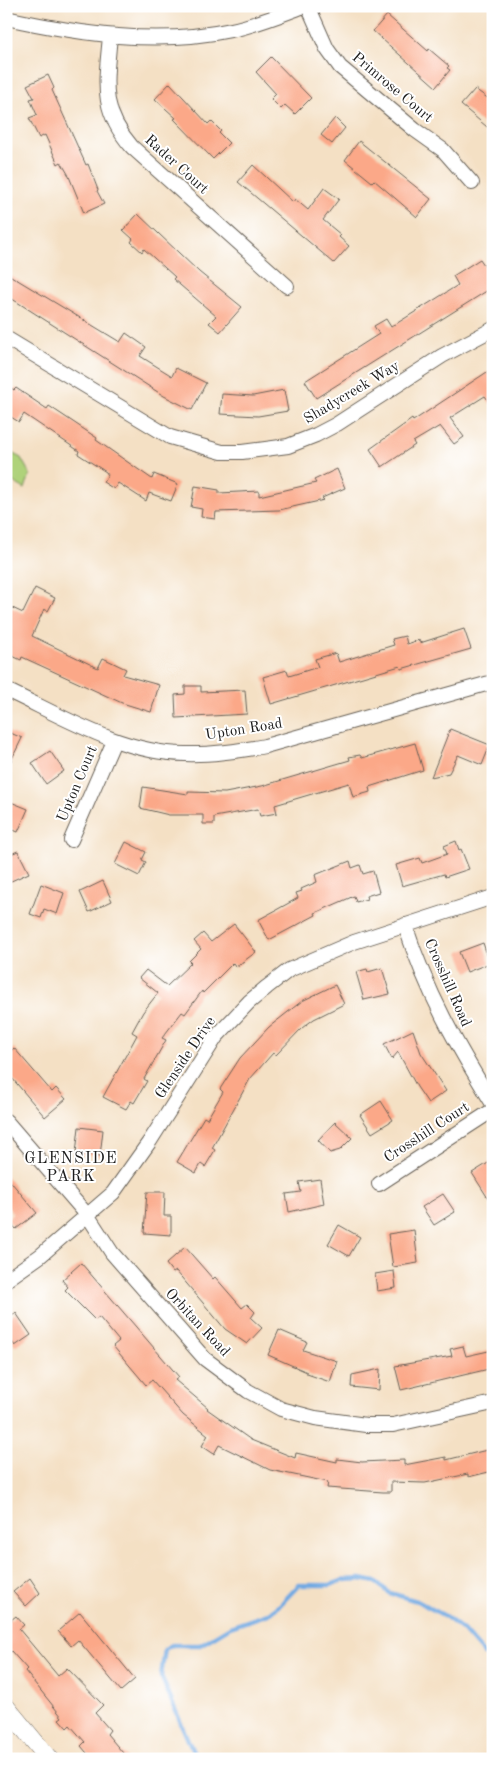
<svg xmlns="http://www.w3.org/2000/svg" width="499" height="1765" font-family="'Old Standard TT',serif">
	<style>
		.green { fill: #afd27a; stroke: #66774b }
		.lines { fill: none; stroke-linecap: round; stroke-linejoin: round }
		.stream { stroke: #73aae2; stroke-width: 4.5 }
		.building { fill: #fba888 }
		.minor-casing { stroke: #686157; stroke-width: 16 }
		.tertiary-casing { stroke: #686157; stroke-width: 19 }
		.minor { stroke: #fff; stroke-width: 14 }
		.tertiary { stroke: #fff; stroke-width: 18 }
		.labels { text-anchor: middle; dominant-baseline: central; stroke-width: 4; stroke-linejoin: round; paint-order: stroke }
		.street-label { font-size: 15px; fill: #1c1c1c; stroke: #fff }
		.neighbourhood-label { font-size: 16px; letter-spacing: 1px; fill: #1c1c1c; stroke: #fff }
	</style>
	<rect width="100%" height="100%" fill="#fff"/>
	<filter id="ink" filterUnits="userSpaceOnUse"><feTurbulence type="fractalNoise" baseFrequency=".02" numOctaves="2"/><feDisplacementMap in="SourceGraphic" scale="10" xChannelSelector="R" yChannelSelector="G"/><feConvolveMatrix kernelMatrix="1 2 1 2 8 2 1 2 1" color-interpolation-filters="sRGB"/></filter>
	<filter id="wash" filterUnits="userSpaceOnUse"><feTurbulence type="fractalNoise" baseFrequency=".0096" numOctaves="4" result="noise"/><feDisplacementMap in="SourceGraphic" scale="20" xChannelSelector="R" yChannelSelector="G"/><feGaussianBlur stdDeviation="1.12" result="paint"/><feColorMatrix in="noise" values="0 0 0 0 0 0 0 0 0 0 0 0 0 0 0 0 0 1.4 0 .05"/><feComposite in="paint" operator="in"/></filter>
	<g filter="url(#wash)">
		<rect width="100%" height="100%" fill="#f4e0c4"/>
		<path class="green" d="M6,450L21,458L30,474L25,489L6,478Z"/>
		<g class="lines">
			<path class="stream" d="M196,1759L161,1676L165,1649L172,1645H200L230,1627L268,1614L279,1606L299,1585H330L344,1580L361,1579L375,1582L390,1593L417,1601L445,1616L463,1630L484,1654L493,1659"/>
		</g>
		<g id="blocks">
			<path class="building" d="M387,15L428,51L429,49L449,66L447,68L450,70L436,87L373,31Z
				M271,57L311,98L295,114L285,105L281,109L271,99L276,94L256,72Z
				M48,75L54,88L52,90L86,165L88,164L98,190L97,191L104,204L84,213L68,174L61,162L58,164L45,135L39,138L29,118L37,115L30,99L34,98L27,85Z
				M170,83L208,124L211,121L221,131L219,133L229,143L213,159L174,119L176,118L155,99Z
				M475,89L493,102V132L461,105Z
				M335,118L345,128L332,144L321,135Z
				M359,141L431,199L417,217L374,180L372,182L345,160Z
				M253,165L293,202L295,199L308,210L324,188L339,199L323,220L341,235L339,237L349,246L334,263L238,182Z
				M138,214L199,272L242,307L220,332L209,323L216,316L173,279L175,277L144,249L142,252L131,242L133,239L123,230Z
				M480,259L493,278V287L316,398L305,381L379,334L374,326L386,319L391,327L458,285L453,276Z
				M6,273L120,342L126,333L146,347L140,356L172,376L176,368L206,383L192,410L164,396L6,295Z
				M487,372L488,375L493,372V407L485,396L450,418L464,437L454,444L440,426L413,442L415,445L382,467L370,449L412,419L413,421Z
				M6,385L14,390L16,388L47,409L49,406L97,438L96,440L152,479L154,474L178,484L171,501L149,493L146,501L118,483L114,489L103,482L108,475L106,472L78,454L79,451L24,414L19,422L6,414Z
				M284,390L288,411L258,416L220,414L222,394L253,396Z
				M337,469L345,488L322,498L324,500L279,510L216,512L215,519L201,517L202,509L191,507L195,486L219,490V493L259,491V496L316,483L314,480Z
				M35,588L55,598L48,611L44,609L32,636L98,668L103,658L126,669L123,675L159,685L151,712L122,703L22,657L21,660L6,653V605L23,613Z
				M464,629L471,649L401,669L400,666L271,704L263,677L287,670L289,676L318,667L315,659L336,653L339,662L394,645L392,639L405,636L407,644L419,640L420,643Z
				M185,686H201V692L245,690L247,714L176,718L175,695L185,694Z
				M450,729L490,745L482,765L458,755L449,773L431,777Z
				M6,731L22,738L6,771Z
				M415,743L423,770L369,787L370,792L353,797L349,783L275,805L277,813L260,816L258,809L214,817V824H203V815H169L140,808L143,787L188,794V792L225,793L262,786L350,760L349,757L360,755L362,758Z
				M50,751L64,771L46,784L32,763Z
				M6,800L28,809L18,832L6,827Z
				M456,841L459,850L461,849L469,869L445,877L444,874L402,886L396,865L420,858L422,863L447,854L444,846Z
				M126,842L146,852L142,860L146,862L139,876L115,864Z
				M18,851L29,873L9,882L6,876V856Z
				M350,861L352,868L360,865L363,874L373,871L379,892L366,896L367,899L356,902L354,896L315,913L316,915L269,940L258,920L298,898L296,893L302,891L301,889L317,882L315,875Z
				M103,881L112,901L89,912L80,892Z
				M41,884L64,893L57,914L44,909L41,918L30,914Z
				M234,924L256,952L236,967L233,963L203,993L202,991L185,1014L182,1012L162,1038L166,1040L144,1079L147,1081L134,1103L131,1101L126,1109L103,1097L137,1035L132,1032L143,1012L158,993L139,978L146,970L167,986L191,963L189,961L201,949L194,941L203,933L211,942Z
				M483,943L490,963L467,972L459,952Z
				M382,968L390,994L364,1000L356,972L367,969L368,972Z
				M335,985L344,1004L314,1019L302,1028L276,1055L273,1053L250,1079L212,1148L215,1150L205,1167L201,1164L196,1173L177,1162L204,1117L207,1119L223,1092L220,1089L240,1058L269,1027L302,1001Z
				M413,1030L421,1053L446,1091L428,1103L417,1087L398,1052L392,1059L384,1044Z
				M14,1048L52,1092L56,1088L66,1099L45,1117L6,1071V1055Z
				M381,1101L393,1120L372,1133L360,1115Z
				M335,1122L352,1138L340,1150L330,1153L318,1140Z
				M79,1127L103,1130L100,1156L76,1153Z
				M493,1160V1206L472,1173Z
				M6,1176L37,1213L16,1229L7,1219L13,1214L6,1205Z
				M320,1179L324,1204L289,1212L286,1194L301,1192L299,1182Z
				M147,1192H165L164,1216H171V1235L144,1233Z
				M443,1194L455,1212L434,1225L422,1207Z
				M339,1225L360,1237L349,1256L328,1244Z
				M414,1230L418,1263L393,1267L388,1234Z
				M185,1247L213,1279L215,1277L242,1308L247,1304L255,1312L251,1318L262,1328L247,1344L225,1329L176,1271L173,1273L166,1264Z
				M81,1263L179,1377L175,1380L208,1408L207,1409L251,1440L295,1458L296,1453L337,1462V1459L362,1462L404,1460V1465L446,1457V1460L487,1450L493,1471L468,1477V1474L425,1483L391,1482V1492H383L327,1488L328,1482L270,1470L219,1445L214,1454L202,1446L208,1435L183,1415L152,1380L146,1385L113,1346L119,1341L99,1317L95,1320L65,1290L68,1287L62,1280Z
				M394,1271L396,1288L377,1291L375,1274Z
				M16,1313L31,1335L15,1346L6,1334V1320Z
				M279,1330L307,1342L303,1350L337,1361L330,1382L307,1374V1372L268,1355Z
				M463,1346L466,1356L493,1350V1368L401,1390L395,1366L452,1356L450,1349Z
				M380,1369L379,1390L351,1387L352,1375Z
				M30,1578L40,1593L26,1606L13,1592Z
				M80,1612L135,1679L121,1691L78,1640L71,1646L58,1631Z
				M6,1614L11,1620L16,1616L24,1625L19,1629L58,1676L67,1668L103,1705L95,1713L110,1730L107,1734L128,1759H92L81,1746L85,1742L70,1725L67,1728L59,1719L62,1717L25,1671L27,1669L11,1651L6,1655Z"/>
		</g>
	</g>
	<g filter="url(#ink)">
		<use href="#blocks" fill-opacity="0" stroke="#686157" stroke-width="1"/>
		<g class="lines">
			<defs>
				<path id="minor" d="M308,6L327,49L340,67L415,130L443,150L472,183
					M6,18C79,34 157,46 231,30C256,25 280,15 304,6
					M110,36C106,82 99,109 132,147L287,286
					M6,338L170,437L222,452H242L288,446L316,435L337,424L442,356L493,329
					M6,690C62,716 121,753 185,754C212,755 238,751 265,746L493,682
					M71,840L114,741
					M405,925C427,993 456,1044 493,1104
					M6,1121L88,1216L112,1253L205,1359L248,1391L281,1409L315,1418L366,1425H393L493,1403
					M379,1184L493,1110
					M6,1280L40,1256L113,1193L150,1141L216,1037L249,1002L267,987L289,970L354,942L493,897"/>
				<path id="tertiary" d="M6,1707L49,1759"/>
			</defs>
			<use href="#minor" class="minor-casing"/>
			<use href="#tertiary" class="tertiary-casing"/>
			<use href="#minor" class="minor"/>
			<use href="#tertiary" class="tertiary"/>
		</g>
	</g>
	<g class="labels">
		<g class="street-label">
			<text transform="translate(392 88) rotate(40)">Primrose Court</text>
			<text transform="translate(176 165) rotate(42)">Rader Court</text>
			<text transform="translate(352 393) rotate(-31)">Shadycreek Way</text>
			<text transform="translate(244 730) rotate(-9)">Upton Road</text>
			<text transform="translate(78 784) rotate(-67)">Upton Court</text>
			<text transform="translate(447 983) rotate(66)">Crosshill Road</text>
			<text transform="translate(186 1058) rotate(-56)">Glenside Drive</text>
			<text transform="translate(427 1133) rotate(-33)">Crosshill Court</text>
			<text transform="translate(197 1323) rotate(47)">Orbitan Road</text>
		</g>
		<g class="neighbourhood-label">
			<text x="71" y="1159">GLENSIDE<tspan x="71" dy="18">PARK</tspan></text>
		</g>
	</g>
	<rect width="499" height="1765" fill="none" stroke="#fff" stroke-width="25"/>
</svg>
